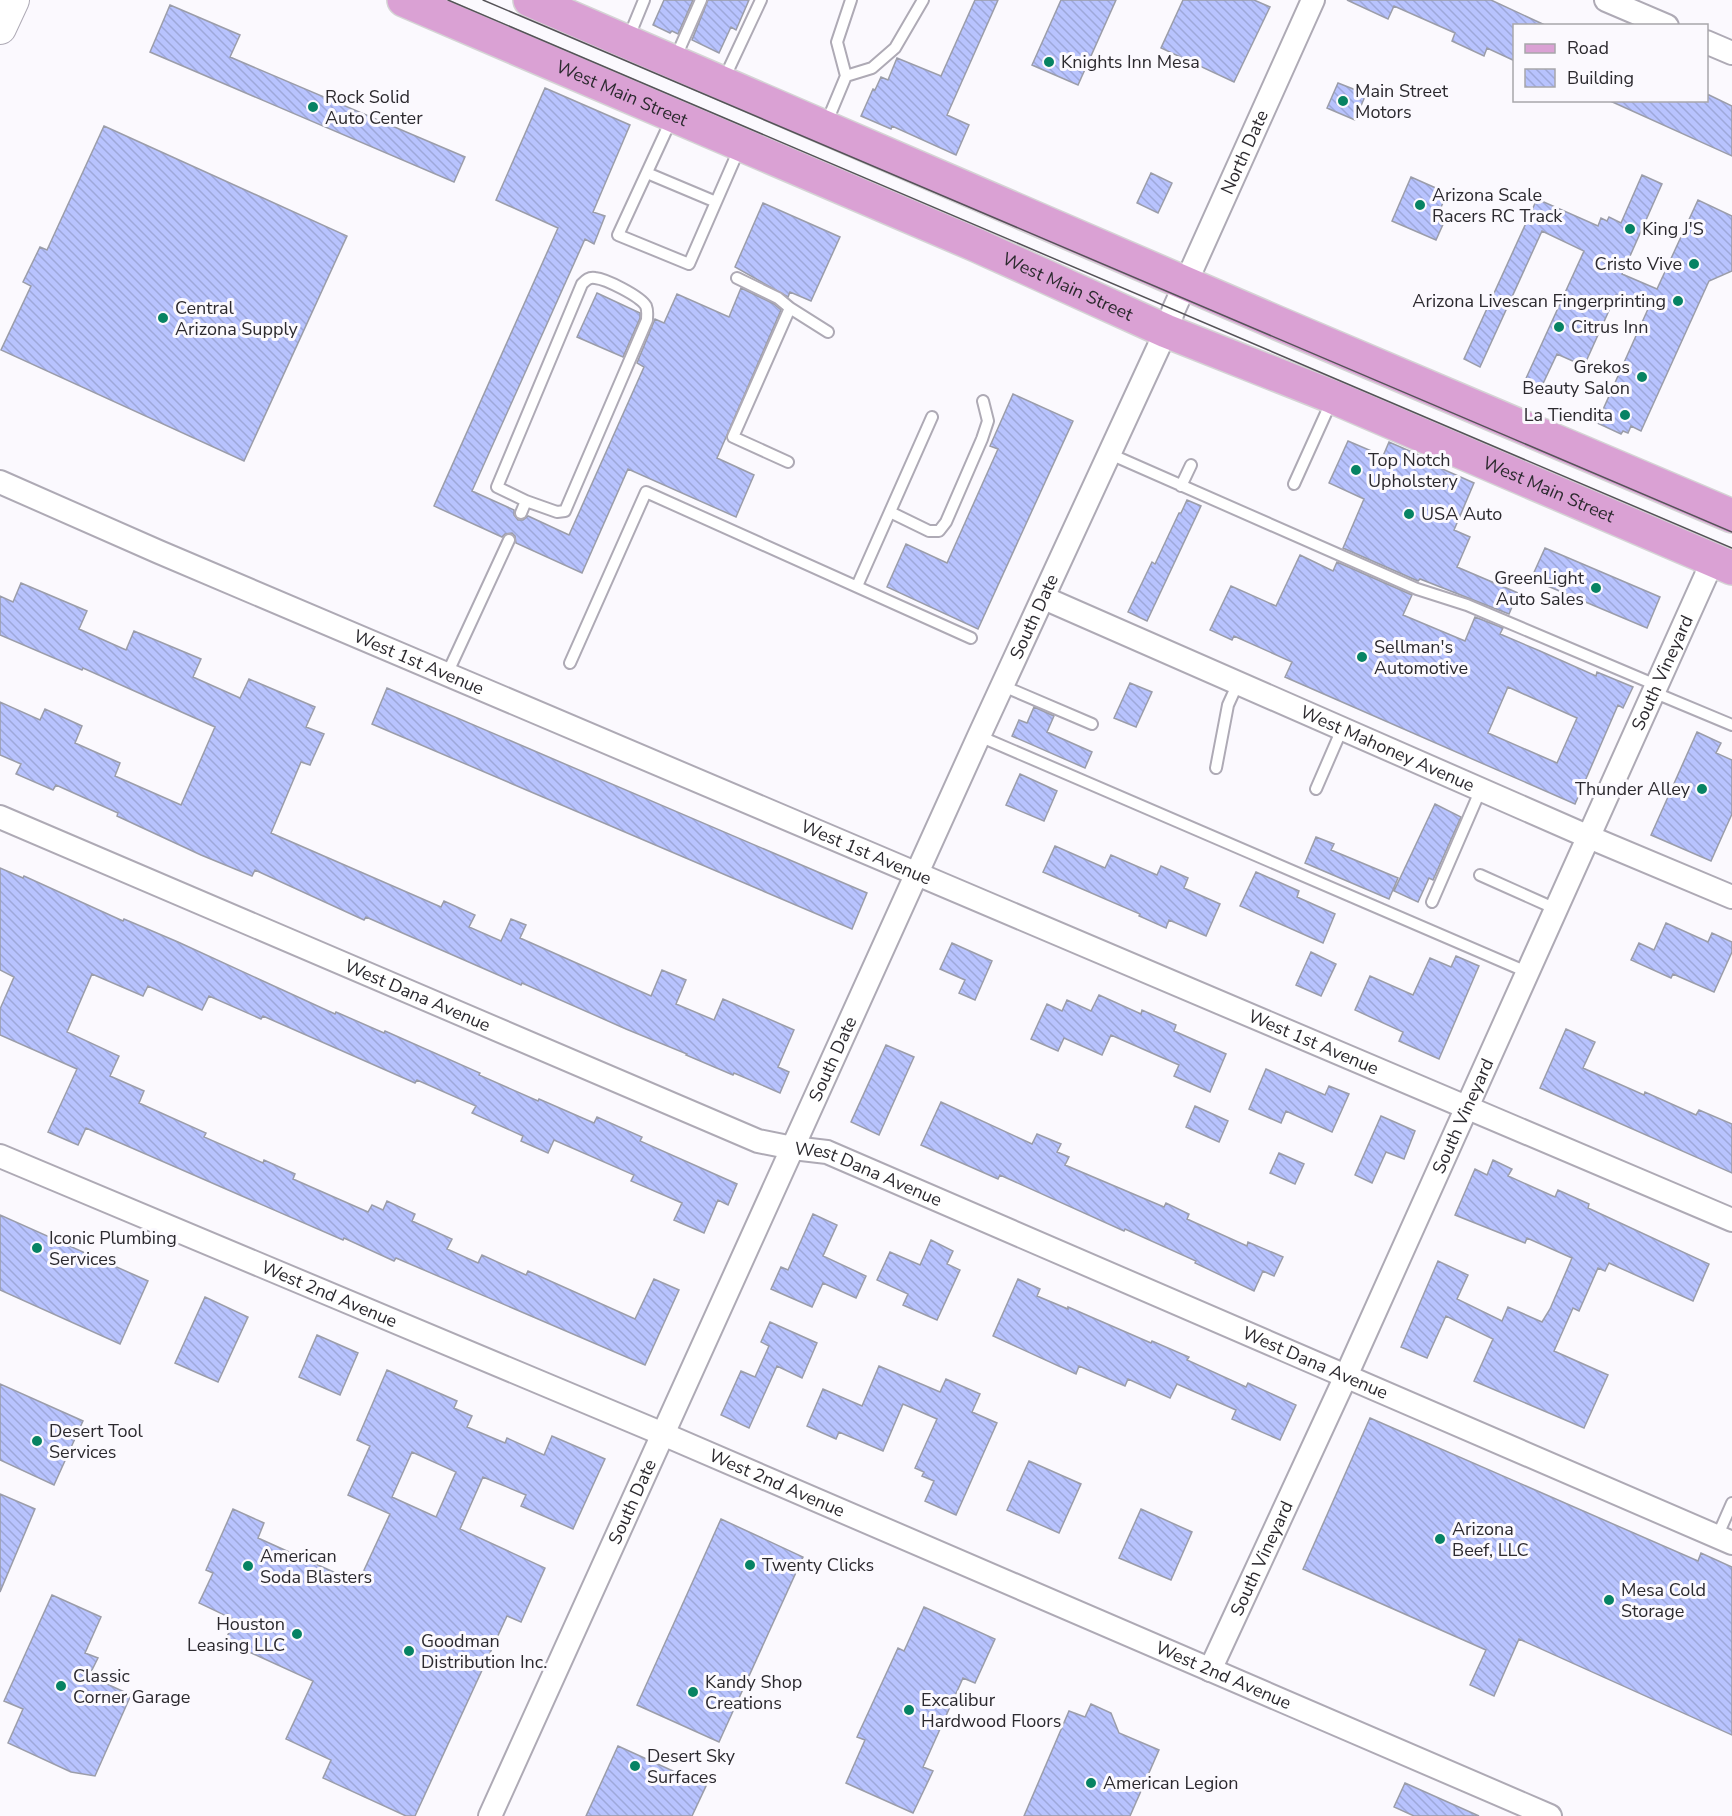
<svg xmlns="http://www.w3.org/2000/svg" width="1732" height="1816" font-family="'Nunito Sans',sans-serif">
	<style>
		.building { fill: url(#building-back-hatch); stroke: #9b9da9; stroke-width: 1.5; fill-rule: evenodd }
		.lines { fill: none; stroke-linecap: round; stroke-linejoin: round }
		.lane-casing { stroke: #aeaab5; stroke-width: 14 }
		.street-casing { stroke: #aeaab5; stroke-width: 26 }
		.secondary-casing { stroke: #aeaab5; stroke-width: 34 }
		.primary-casing { stroke: #d5d4d5; stroke-width: 36 }
		.lane { stroke: #fff; stroke-width: 10 }
		.street { stroke: #fff; stroke-width: 22 }
		.secondary { stroke: #fff; stroke-width: 32 }
		.primary { stroke: #daa1d4; stroke-width: 33 }
		.tram { stroke: #555358; stroke-width: 1.5 }
		.poi-dot { fill: #078363; stroke: #fbf9fe; stroke-width: 2 }
		.labels { text-anchor: middle; dominant-baseline: central; stroke-width: 6; stroke-linejoin: round; paint-order: stroke }
		.poi-label { font-size: 18px; fill: #2c2a2f; stroke: #fbf9fe; text-anchor: start }
		.street-label { font-size: 18px; fill: #2c2a2f; stroke: #fbf9fe }
	</style>
	<defs>
		<pattern id="building-back-hatch" width="6" height="6" patternUnits="userSpaceOnUse" patternTransform="scale(1.5)"><rect width="6" height="6" fill="#b8c3fe"/><path d="M-1 5l2 2M0 0l6 6M5-1l2 2" fill="none" stroke="#9ea8da"/></pattern>
	</defs>
	<rect width="100%" height="100%" fill="#fbf9fe"/>
	<path class="building" d="M664,0H693L678,34L672,31L670,33L653,25Z
		M708,0H749L736,30L731,27L719,53L692,40Z
		M975,0H998L947,115L969,125L956,155L892,126L891,129L861,116L873,89L875,90L881,77L888,80L897,58L941,76Z
		M1061,0H1116L1078,85L1032,65Z
		M1183,0H1254L1270,7L1234,82L1161,48Z
		M1347,0H1491L1547,26H1515V61L1487,48L1484,56L1452,41L1455,33L1394,6L1388,19Z
		M170,5L240,35L230,57L465,157L454,182L150,52Z
		M1338,83L1366,94L1355,120L1327,108Z
		M545,88L630,125L593,212L605,216L594,244L585,239L472,491L514,510V515L518,520H523L528,516L569,535L644,367L637,363L655,319L664,323L677,294L729,317L741,288L774,304L781,310L717,458L754,475L736,517L628,469L582,573L516,543L515,536L512,533L505,534L502,537L434,506L558,228L496,200Z
		M1707,94L1732,106V156L1608,100H1707Z
		M104,126L347,236L244,461L1,350L31,286L23,282L40,247L47,250Z
		M1151,173L1172,183L1158,213L1137,203Z
		M1642,175L1662,184L1622,274L1657,289L1698,200L1732,216V271L1709,281L1641,431L1631,426L1628,433L1623,431L1621,434L1597,423L1648,309L1616,295L1584,366L1557,354L1539,392L1523,385L1584,251L1542,231L1480,367L1464,359L1537,199L1598,226L1601,218L1607,221L1609,217L1621,223Z
		M1411,177L1447,193L1437,217L1445,220L1436,240L1392,221Z
		M763,203L840,237L811,301L790,292L788,297L735,267Z
		M597,293L640,313V318L623,357L577,337Z
		M1013,394L1073,421L978,629L887,587L906,544L947,563L998,449L990,446Z
		M1348,441L1383,456L1389,442L1433,461L1431,464L1474,483L1454,530L1470,537L1457,567L1518,593L1509,614L1420,579L1418,581L1343,548L1364,499L1329,483Z
		M1187,500L1201,506L1147,621L1128,612L1152,562L1155,564L1179,513H1181Z
		M1545,548L1660,597L1647,628L1531,579Z
		M1300,555L1333,571L1337,562L1412,595L1403,615L1465,641L1475,617L1503,628L1500,634L1540,651L1596,676L1597,672L1633,687L1623,708L1618,705L1575,804L1285,677L1292,662L1234,636L1232,640L1210,630L1231,586L1276,606ZM1508,687L1577,718L1557,763L1488,733Z
		M21,583L87,611L79,629L126,650L134,631L201,659L193,677L240,698L249,679L315,707L306,727L324,734L310,765L301,762L271,833L441,907L444,901L475,915L469,927L501,941L511,919L526,925L520,938L651,996L662,970L686,980L676,1004L714,1020L723,999L794,1030L778,1067L789,1072L780,1093L734,1073L733,1075L686,1055L687,1054L626,1029L522,983L521,985L366,917L364,920L255,870L252,876L201,855L117,816L118,813L56,785L53,790L16,774L21,764L0,755V702L40,720L45,709L82,726L75,743L120,763L115,776L181,805L215,727L83,668L82,670L0,635V596L13,602Z
		M1130,683L1152,692L1136,727L1114,718Z
		M387,688L867,893L852,929L372,724Z
		M1034,707L1054,716L1047,732L1092,752L1085,768L1012,736L1019,720L1027,723Z
		M1697,732L1721,743L1716,753L1732,760V814L1711,861L1651,835Z
		M1020,774L1057,791L1044,821L1006,805Z
		M1435,804L1461,817L1433,880L1429,878L1418,902L1394,891Z
		M1316,837L1334,844L1331,850L1398,878L1389,899L1305,863Z
		M1055,846L1105,868L1111,855L1157,875L1161,866L1188,878L1184,888L1220,904L1206,936L1169,920L1166,928L1139,916L1140,914L1043,872Z
		M0,868L23,878L24,876L123,921L124,919L178,942L335,1014L336,1012L384,1033L385,1031L480,1073L479,1075L538,1101L539,1099L594,1123L597,1117L642,1137L640,1141L737,1184L728,1205L718,1200L704,1233L674,1220L682,1203L631,1181L634,1175L554,1140L548,1153L521,1141L523,1136L472,1113L476,1106L417,1080L415,1083L263,1016L261,1019L209,996L202,1010L148,986L143,996L92,974L67,1032L119,1056L110,1076L144,1091L139,1103L206,1133L204,1137L263,1163L264,1160L295,1174L293,1179L368,1212L372,1205L383,1210L387,1201L415,1214L412,1221L452,1239L447,1249L478,1263L482,1255L526,1275L528,1271L635,1319L654,1279L679,1290L645,1365L396,1258L394,1261L344,1238L343,1240L86,1128L78,1145L48,1132L77,1069L0,1035V1009L14,977L0,970Z
		M1256,872L1299,891L1297,897L1335,914L1323,943L1240,906Z
		M1666,923L1708,942L1712,933L1732,942V952L1714,992L1673,974L1671,978L1631,960L1639,943L1654,950Z
		M952,943L992,961L975,1000L959,993L965,980L940,969Z
		M1311,952L1336,964L1321,996L1296,985Z
		M1456,956L1479,966L1439,1059L1399,1041L1403,1032L1355,1010L1370,976L1413,995L1430,958L1451,967Z
		M1099,995L1141,1014L1142,1010L1176,1025L1174,1031L1226,1054L1210,1092L1174,1076L1179,1065L1111,1035L1102,1055L1064,1038L1058,1051L1031,1039L1047,1004L1062,1011L1067,1000L1091,1011Z
		M1566,1029L1595,1042L1583,1068L1644,1095L1645,1092L1696,1115L1699,1110L1732,1124V1173L1540,1088Z
		M886,1045L914,1057L879,1135L851,1122Z
		M1266,1069L1325,1095L1329,1086L1349,1094L1332,1132L1286,1111L1281,1123L1249,1109Z
		M941,1102L1032,1144L1037,1134L1061,1144L1057,1152L1069,1157L1065,1165L1164,1207L1166,1203L1189,1214L1187,1219L1247,1246L1248,1242L1283,1257L1274,1276L1263,1271L1254,1291L1195,1263L1196,1261L1125,1229L1124,1231L1000,1175L998,1179L921,1145Z
		M1195,1106L1228,1121L1219,1142L1186,1127Z
		M1381,1116L1415,1131L1404,1159L1386,1152L1372,1183L1355,1175Z
		M1279,1153L1304,1164L1295,1184L1270,1173Z
		M1493,1160L1512,1169L1508,1176L1555,1197L1558,1190L1589,1204L1588,1208L1709,1264L1693,1301L1609,1263L1605,1271L1598,1268L1579,1311L1573,1308L1554,1351L1608,1375L1584,1428L1474,1381L1493,1339L1446,1316L1427,1358L1401,1347L1438,1261L1468,1275L1457,1299L1502,1321L1508,1307L1542,1322L1550,1309L1572,1258L1527,1238L1525,1243L1455,1215L1475,1169L1487,1175Z
		M813,1214L837,1225L823,1256L866,1276L856,1298L823,1283L812,1307L771,1289L781,1267L788,1270Z
		M0,1215L148,1281L120,1344L0,1290Z
		M931,1240L953,1251L947,1264L960,1270L937,1320L903,1305L908,1294L877,1280L890,1252L920,1265Z
		M1018,1279L1040,1289L1037,1296L1068,1309V1307L1151,1343L1152,1341L1189,1357L1187,1360L1246,1387L1248,1383L1296,1405L1280,1440L1232,1419L1236,1410L1177,1384L1170,1398L1128,1379L1125,1386L1079,1366L1076,1374L993,1336Z
		M205,1297L248,1317L218,1382L175,1363Z
		M770,1322L817,1343L802,1378L777,1366L749,1428L721,1415L741,1371L755,1377L769,1346L761,1342Z
		M317,1335L358,1353L340,1395L299,1377Z
		M879,1366L940,1392L946,1379L980,1394L972,1412L997,1423L956,1515L925,1501L934,1481L922,1476L924,1472L915,1468L937,1419L903,1404L883,1451L839,1432L836,1439L807,1426L823,1389L862,1406Z
		M387,1370L457,1401L454,1408L472,1416L467,1427L505,1443L507,1438L544,1455L552,1436L605,1459L573,1529L521,1506L526,1495L483,1477L460,1529L545,1568L521,1622L507,1616L415,1816H406L323,1778L331,1760L286,1739L313,1681L225,1641L235,1620L199,1603L213,1573L206,1570L233,1509L264,1523L258,1538L358,1583L390,1514L348,1495L370,1446L357,1440ZM412,1452L456,1472L436,1517L392,1497Z
		M0,1384L83,1421L54,1485L0,1460Z
		M1370,1418L1698,1561L1701,1553L1732,1567V1735L1519,1639L1494,1696L1470,1685L1486,1650L1303,1569Z
		M1029,1461L1081,1484L1059,1533L1007,1510Z
		M0,1494L35,1509L0,1592Z
		M1141,1509L1192,1532L1171,1580L1119,1558Z
		M721,1519L803,1557L719,1742L637,1705Z
		M52,1595L101,1617L85,1653L98,1658L89,1676L131,1695L95,1776L71,1772L8,1743L23,1709L4,1701Z
		M924,1607L995,1639L975,1683L963,1678L923,1767L933,1771L913,1813L846,1783L865,1740L857,1737L898,1648L904,1651Z
		M1091,1704L1111,1713L1119,1733L1159,1750L1130,1816H1024L1069,1711L1085,1717Z
		M618,1746L706,1786L692,1816H586Z
		M1405,1783L1479,1816H1414L1394,1807Z"/>
	<g class="lines">
		<defs>
			<path id="lane" d="M628,39L644,0
				M675,59L701,0
				M846,76L872,68L895,48L923,0
				M724,79L761,0
				M672,118L618,235L689,264L740,147
				M826,124L846,76L837,42L851,0
				M647,173L716,202
				M737,278L778,298L790,308L828,332
				M1110,454L1417,589L1467,605L1656,685
				M788,462L733,437L790,308
				M1294,484L1332,400
				M1181,486L1191,465
				M890,512L929,531H939L946,522L982,439L988,421L983,401
				M521,513L526,501L497,487L582,284C586,280 589,277 595,278C606,279 640,296 646,306C648,311 647,314 647,320L565,511L557,512L526,501
				M857,586L932,417
				M570,663L646,492L971,638
				M447,674L509,540
				M1003,686L1092,724
				M1653,692L1732,725
				M979,736L1527,972
				M1216,768L1228,705L1238,683
				M1316,789L1342,729
				M1480,875L1556,909
				M1432,902L1481,789
				M1717,1537L1732,1503"/>
			<g id="street">
				<path d="M1606,0L1667,26"/>
				<path d="M1706,42L1732,53"/>
				<path id="s1" d="M0,482L159,552L1732,1220"/>
				<path id="s2" d="M1044,598L1589,837L1732,897"/>
				<path id="s3" d="M0,817L758,1141L793,1148L827,1152L1732,1543"/>
				<path id="s4" d="M0,1156L663,1434L1550,1816"/>
				<path id="s5" d="M1210,1670L1346,1376L1713,560"/>
				<path id="s6" d="M490,1816L979,736L1166,331L1174,309L1313,0"/>
			</g>
			<path id="secondary" d="M0,28L13,0"/>
			<g id="primary">
				<path id="s7" d="M404,0L976,245L1166,331L1333,397L1732,568"/>
				<path d="M530,0L1275,322L1732,516"/>
			</g>
		</defs>
		<use href="#lane" class="lane-casing"/>
		<use href="#street" class="street-casing"/>
		<use href="#secondary" class="secondary-casing"/>
		<use href="#primary" class="primary-casing"/>
		<use href="#lane" class="lane"/>
		<use href="#street" class="street"/>
		<use href="#secondary" class="secondary"/>
		<use href="#primary" class="primary"/>
		<path class="tram" d="M448,0L1732,548
			M483,0L1732,532"/>
	</g>
	<g class="poi-dot">
		<circle cx="1049" cy="62" r="6"/>
		<circle cx="1343" cy="101" r="6"/>
		<circle cx="313" cy="107" r="6"/>
		<circle cx="1420" cy="205" r="6"/>
		<circle cx="1630" cy="229" r="6"/>
		<circle cx="1694" cy="264" r="6"/>
		<circle cx="1678" cy="301" r="6"/>
		<circle cx="163" cy="318" r="6"/>
		<circle cx="1559" cy="327" r="6"/>
		<circle cx="1642" cy="377" r="6"/>
		<circle cx="1625" cy="415" r="6"/>
		<circle cx="1356" cy="470" r="6"/>
		<circle cx="1409" cy="514" r="6"/>
		<circle cx="1596" cy="588" r="6"/>
		<circle cx="1362" cy="657" r="6"/>
		<circle cx="1702" cy="789" r="6"/>
		<circle cx="37" cy="1248" r="6"/>
		<circle cx="37" cy="1441" r="6"/>
		<circle cx="1440" cy="1539" r="6"/>
		<circle cx="750" cy="1565" r="6"/>
		<circle cx="248" cy="1566" r="6"/>
		<circle cx="1609" cy="1600" r="6"/>
		<circle cx="297" cy="1634" r="6"/>
		<circle cx="409" cy="1651" r="6"/>
		<circle cx="61" cy="1686" r="6"/>
		<circle cx="693" cy="1692" r="6"/>
		<circle cx="909" cy="1710" r="6"/>
		<circle cx="635" cy="1766" r="6"/>
		<circle cx="1091" cy="1783" r="6"/>
	</g>
	<g class="labels">
		<g class="poi-label">
			<text x="1061" y="62">Knights Inn Mesa</text>
			<text x="1355" y="91">Main Street<tspan x="1355" dy="21">Motors</tspan></text>
			<text x="325" y="97">Rock Solid<tspan x="325" dy="21">Auto Center</tspan></text>
			<text x="1432" y="195">Arizona Scale<tspan x="1432" dy="21">Racers RC Track</tspan></text>
			<text x="1642" y="229">King J'S</text>
			<text x="1682" y="264" text-anchor="end">Cristo Vive</text>
			<text x="1666" y="301" text-anchor="end">Arizona Livescan Fingerprinting</text>
			<text x="175" y="308">Central<tspan x="175" dy="21">Arizona Supply</tspan></text>
			<text x="1571" y="327">Citrus Inn</text>
			<text x="1630" y="367" text-anchor="end">Grekos<tspan x="1630" dy="21">Beauty Salon</tspan></text>
			<text x="1613" y="415" text-anchor="end">La Tiendita</text>
			<text x="1368" y="460">Top Notch<tspan x="1368" dy="21">Upholstery</tspan></text>
			<text x="1421" y="514">USA Auto</text>
			<text x="1584" y="578" text-anchor="end">GreenLight<tspan x="1584" dy="21">Auto Sales</tspan></text>
			<text x="1374" y="647">Sellman's<tspan x="1374" dy="21">Automotive</tspan></text>
			<text x="1690" y="789" text-anchor="end">Thunder Alley</text>
			<text x="49" y="1238">Iconic Plumbing<tspan x="49" dy="21">Services</tspan></text>
			<text x="49" y="1431">Desert Tool<tspan x="49" dy="21">Services</tspan></text>
			<text x="1452" y="1529">Arizona<tspan x="1452" dy="21">Beef, LLC</tspan></text>
			<text x="260" y="1556">American<tspan x="260" dy="21">Soda Blasters</tspan></text>
			<text x="762" y="1565">Twenty Clicks</text>
			<text x="1621" y="1590">Mesa Cold<tspan x="1621" dy="21">Storage</tspan></text>
			<text x="285" y="1624" text-anchor="end">Houston<tspan x="285" dy="21">Leasing LLC</tspan></text>
			<text x="421" y="1641">Goodman<tspan x="421" dy="21">Distribution Inc.</tspan></text>
			<text x="73" y="1676">Classic<tspan x="73" dy="21">Corner Garage</tspan></text>
			<text x="705" y="1682">Kandy Shop<tspan x="705" dy="21">Creations</tspan></text>
			<text x="921" y="1700">Excalibur<tspan x="921" dy="21">Hardwood Floors</tspan></text>
			<text x="647" y="1756">Desert Sky<tspan x="647" dy="21">Surfaces</tspan></text>
			<text x="1103" y="1783">American Legion</text>
		</g>
		<g class="street-label">
			<text stroke="none"><textPath href="#s7" startOffset="237">West Main Street</textPath></text>
			<text stroke="none"><textPath href="#s6" startOffset="1827">North Date</textPath></text>
			<text stroke="none"><textPath href="#s7" startOffset="723">West Main Street</textPath></text>
			<text stroke="none"><textPath href="#s7" startOffset="1245">West Main Street</textPath></text>
			<text stroke="none"><textPath href="#s6" startOffset="1317">South Date</textPath></text>
			<text stroke="none"><textPath href="#s1" startOffset="456">West 1st Avenue</textPath></text>
			<text stroke="none"><textPath href="#s5" startOffset="1095">South Vineyard</textPath></text>
			<text stroke="none"><textPath href="#s2" startOffset="375">West Mahoney Avenue</textPath></text>
			<text stroke="none"><textPath href="#s1" startOffset="942">West 1st Avenue</textPath></text>
			<text stroke="none"><textPath href="#s3" startOffset="454">West Dana Avenue</textPath></text>
			<text stroke="none"><textPath href="#s1" startOffset="1428">West 1st Avenue</textPath></text>
			<text stroke="none"><textPath href="#s6" startOffset="831">South Date</textPath></text>
			<text stroke="none"><textPath href="#s5" startOffset="609">South Vineyard</textPath></text>
			<text stroke="none"><textPath href="#s3" startOffset="940">West Dana Avenue</textPath></text>
			<text stroke="none"><textPath href="#s4" startOffset="357">West 2nd Avenue</textPath></text>
			<text stroke="none"><textPath href="#s3" startOffset="1426">West Dana Avenue</textPath></text>
			<text stroke="none"><textPath href="#s4" startOffset="843">West 2nd Avenue</textPath></text>
			<text stroke="none"><textPath href="#s6" startOffset="345">South Date</textPath></text>
			<text stroke="none"><textPath href="#s5" startOffset="123">South Vineyard</textPath></text>
			<text stroke="none"><textPath href="#s4" startOffset="1329">West 2nd Avenue</textPath></text>
		</g>
	</g>
	<rect x="1513" y="24" width="195" height="78" fill="#fbf9fe" stroke="#a8a6ab" stroke-width="1.5"/>
	<rect x="1525" y="44" width="30" height="9" fill="#daa1d4" stroke="#a8a6ab" stroke-width="1.5"/>
	<text x="1567" y="54" font-size="18" fill="#2c2a2f">Road</text>
	<rect x="1525" y="69" width="30" height="18" fill="url(#building-back-hatch)" stroke="#a8a6ab" stroke-width="1.5"/>
	<text x="1567" y="84" font-size="18" fill="#2c2a2f">Building</text>
</svg>
